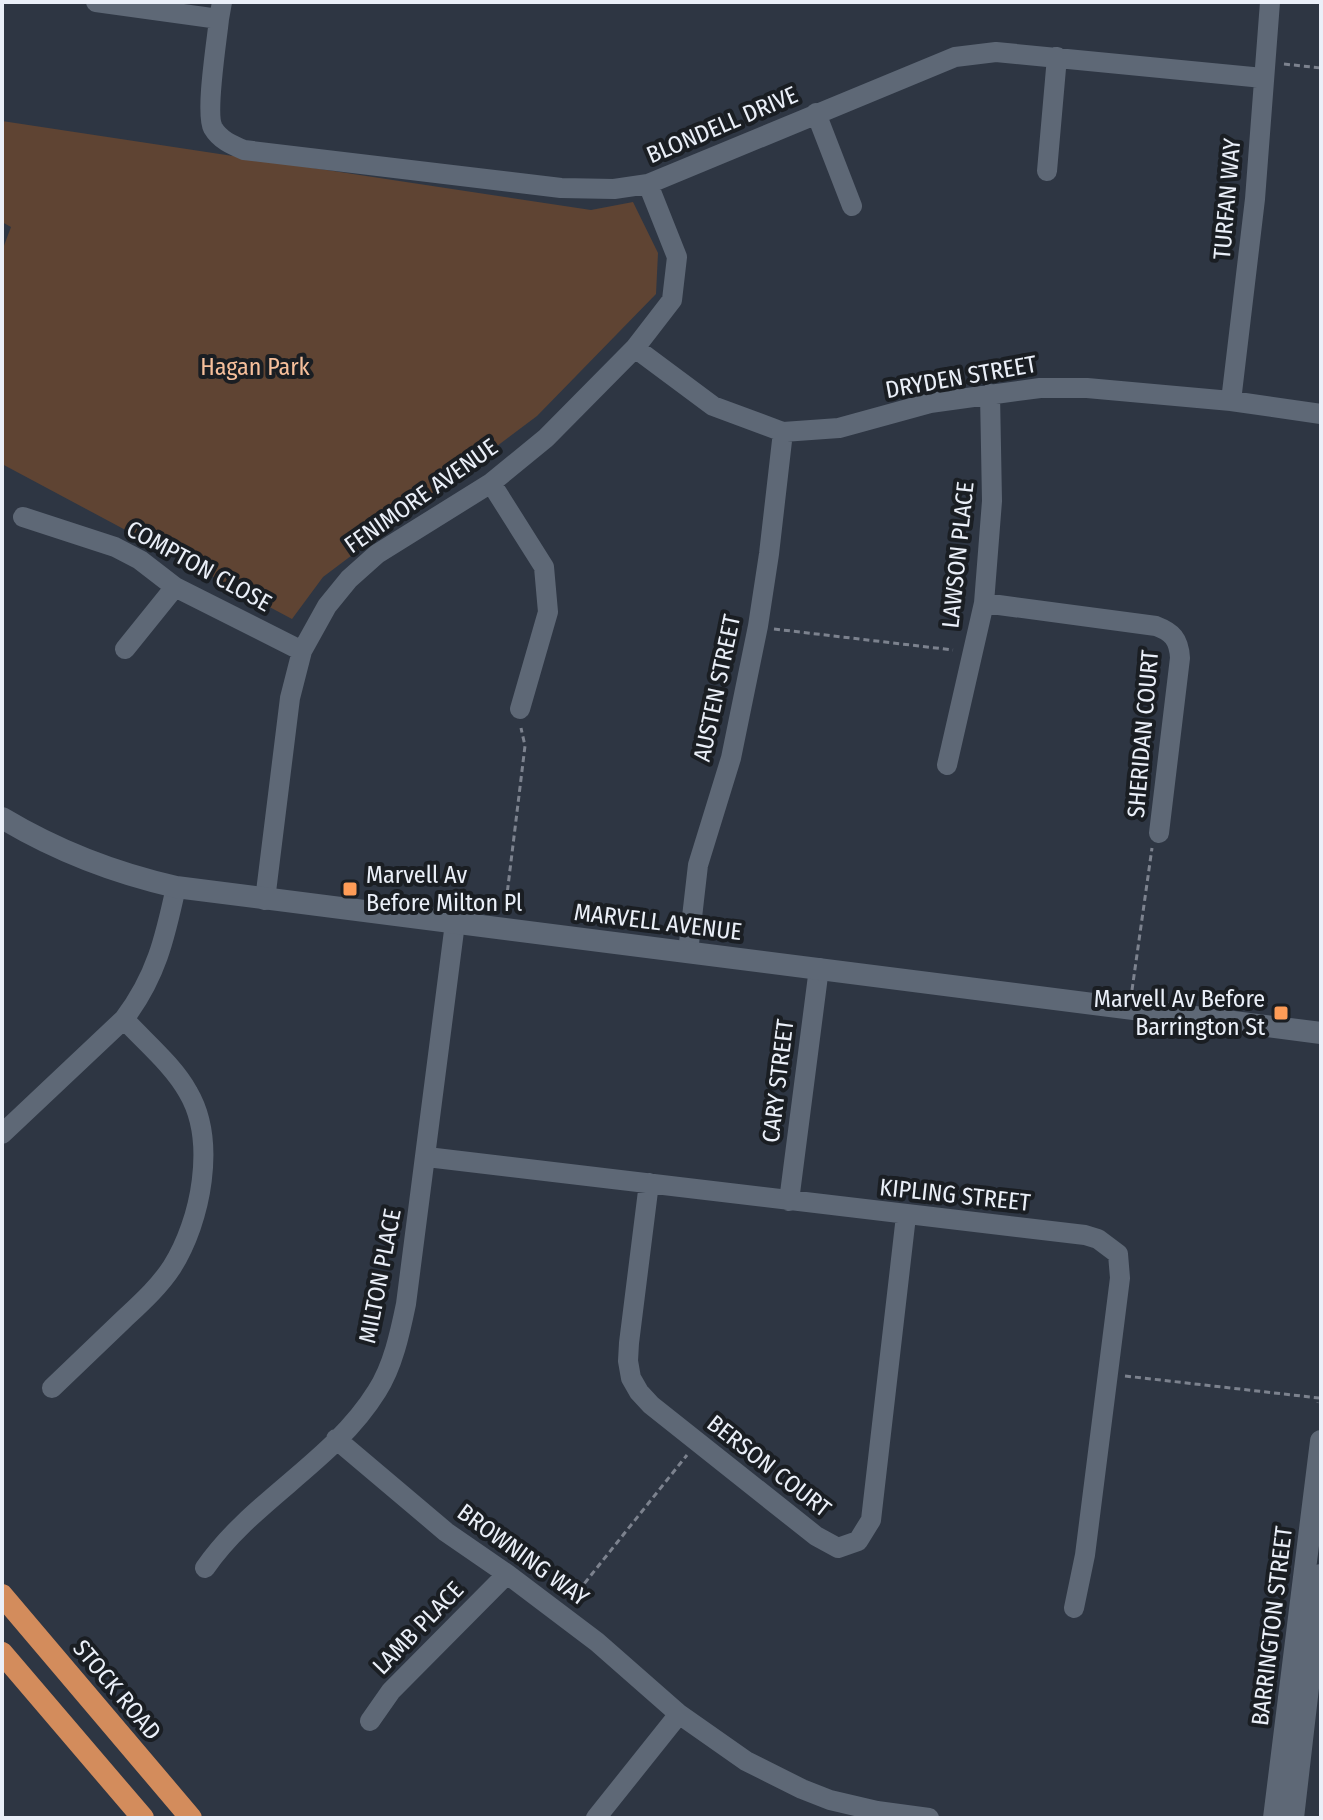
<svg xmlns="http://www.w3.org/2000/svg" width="1323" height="1820" font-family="'Fira Sans Condensed',sans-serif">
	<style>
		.green { fill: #5f4433 }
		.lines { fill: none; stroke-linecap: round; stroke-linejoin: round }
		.path { stroke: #7c828e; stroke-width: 3; stroke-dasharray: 6 4; stroke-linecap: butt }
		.minor { stroke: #5e6876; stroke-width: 20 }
		.tertiary { stroke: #5e6876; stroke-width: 22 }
		.trunk { stroke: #d38c5c; stroke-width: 22 }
		.poi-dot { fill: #fe9c57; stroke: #1a1e23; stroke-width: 3 }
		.labels { text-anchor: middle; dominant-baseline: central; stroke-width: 8; stroke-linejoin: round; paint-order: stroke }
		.street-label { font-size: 24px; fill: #eaeff8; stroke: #1a1e23 }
		.park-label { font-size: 24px; fill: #f6bf9b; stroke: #1a1e23 }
		.poi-label { font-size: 24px; fill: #eaeff8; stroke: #1a1e23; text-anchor: start }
	</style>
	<rect width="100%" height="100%" fill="#2e3643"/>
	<path class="green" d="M2,121L591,210L633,202L658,253L656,294L537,416L323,577L292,619L2,464V251L11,227L2,222Z"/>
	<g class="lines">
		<path class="path" d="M1284,64L1321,68
			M774,629L953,650
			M505,911L525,746L521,728
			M1132,990L1152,848
			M1125,1376L1319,1398L1318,1403
			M572,1599L687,1455"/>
		<path class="minor" d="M96,2L219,19L222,2
			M219,19C217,40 205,113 213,128C220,140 232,145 244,150L561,188L614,189L648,184L955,57L996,52L1263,78
			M816,113L852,206
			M1047,171L1057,57
			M635,348L713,406L783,432L839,428L930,403L1040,388H1087L1231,401L1321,414
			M1231,401L1255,199L1270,2
			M491,483L544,567L548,612L520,709
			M23,517L115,547L140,560L175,587L302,651
			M984,603L1156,626C1172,632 1179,639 1180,658L1159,833
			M125,649L175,587
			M947,765L984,603L992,501L990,394
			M265,900L290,698L302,651L327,606L349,579L377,554L491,483L546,438L635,348L672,300L677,257L648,184
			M688,952L698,865L731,758L758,626L769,554L783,432
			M2,1134L124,1019C156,977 165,938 176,887
			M427,1157L1085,1235L1098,1239L1118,1254L1120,1278L1085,1555L1074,1608
			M649,1183L629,1343L628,1361L631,1378L639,1392L651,1405L816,1536L838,1548L858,1541L871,1520L906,1216
			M789,1201L819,968
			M52,1388C76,1365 99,1343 123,1320C140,1304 159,1287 172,1267C201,1221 217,1141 188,1092C173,1065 145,1042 124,1019
			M336,1439L446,1532L507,1574L597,1642L679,1714L746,1761L802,1789L830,1800L877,1811L929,1818
			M205,1568C252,1500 333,1462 377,1391C393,1366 400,1333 406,1304L455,923
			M370,1721L391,1691L507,1574
			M596,1818L679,1714"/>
		<path class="tertiary" d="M2,818C57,851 114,873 176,887L1321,1033
			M1274,1818L1321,1441
			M1293,1818L1321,1575"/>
		<path class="trunk" d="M2,1595L191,1818
			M2,1653L143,1818"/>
	</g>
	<g class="poi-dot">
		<rect x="342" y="881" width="16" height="16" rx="4"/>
		<rect x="1273" y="1005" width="16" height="16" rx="4"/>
	</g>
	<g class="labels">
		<g class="street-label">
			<text transform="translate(722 125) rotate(-23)">BLONDELL DRIVE</text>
			<text transform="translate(1227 199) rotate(-85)">TURFAN WAY</text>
			<text transform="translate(961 377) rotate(-10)">DRYDEN STREET</text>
			<text transform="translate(421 496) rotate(-35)">FENIMORE AVENUE</text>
			<text transform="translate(958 555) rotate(-84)">LAWSON PLACE</text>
			<text transform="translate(199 566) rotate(29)">COMPTON CLOSE</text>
			<text transform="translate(717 688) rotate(-78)">AUSTEN STREET</text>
			<text transform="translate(1143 734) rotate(-85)">SHERIDAN COURT</text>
			<text transform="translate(658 922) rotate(7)">MARVELL AVENUE</text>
			<text transform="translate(778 1081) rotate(-83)">CARY STREET</text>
			<text transform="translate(955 1195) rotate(6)">KIPLING STREET</text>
			<text transform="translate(380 1276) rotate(-79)">MILTON PLACE</text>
			<text transform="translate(769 1466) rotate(38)">BERSON COURT</text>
			<text transform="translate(523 1555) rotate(36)">BROWNING WAY</text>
			<text transform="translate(1272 1626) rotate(-83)">BARRINGTON STREET</text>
			<text transform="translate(418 1628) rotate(-46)">LAMB PLACE</text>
			<text transform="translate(117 1690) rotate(50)">STOCK ROAD</text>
		</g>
		<g class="park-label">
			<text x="255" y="367">Hagan Park</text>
		</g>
		<g class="poi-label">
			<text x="366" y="875">Marvell Av<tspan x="366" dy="28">Before Milton Pl</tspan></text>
			<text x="1265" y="999" text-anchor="end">Marvell Av Before<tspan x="1265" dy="28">Barrington St</tspan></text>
		</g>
	</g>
	<rect width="1323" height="1820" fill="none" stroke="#eaeff8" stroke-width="8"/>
</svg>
